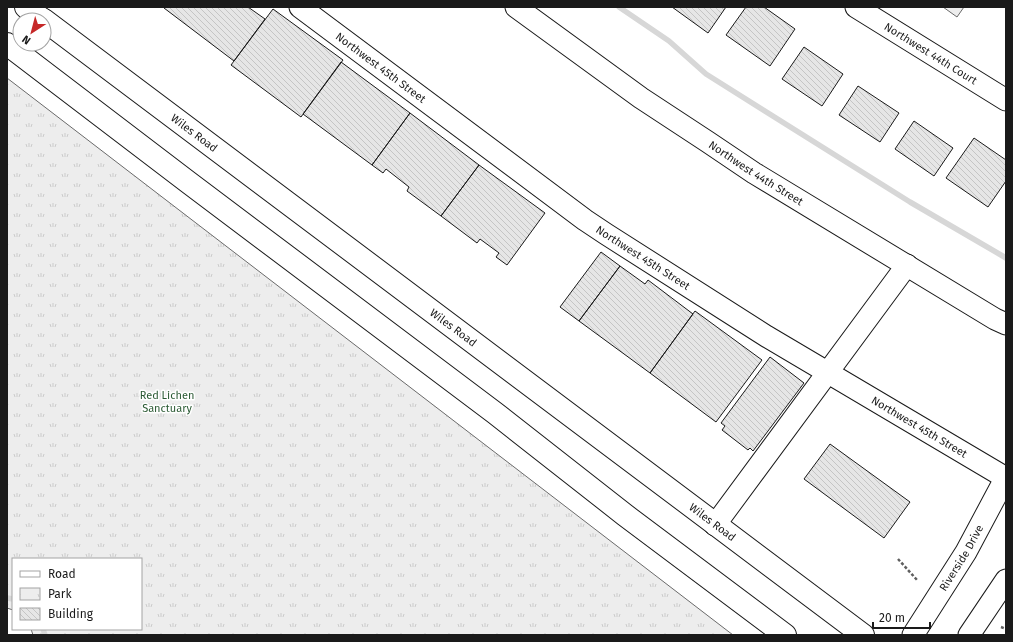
<svg xmlns="http://www.w3.org/2000/svg" width="1013" height="642" font-family="'Fira Sans',sans-serif">
	<style>
		.park { fill: url(#park-tufts); stroke: #6a6a6a }
		.pitch { fill: #ededed; stroke: #6a6a6a }
		.lines { fill: none; stroke-linecap: round; stroke-linejoin: round }
		.stream { stroke: #d7d7d7; stroke-width: 5.5 }
		.building { fill: url(#building-back-hatch); stroke: #1a1a1a }
		.minor-casing { stroke: #1a1a1a; stroke-width: 23 }
		.major-casing { stroke: #1a1a1a; stroke-width: 24 }
		.path { stroke: #5f5f5f; stroke-width: 2.5; stroke-dasharray: 3 2; stroke-linecap: butt }
		.minor { stroke: #fff; stroke-width: 21 }
		.major { stroke: #fff; stroke-width: 22 }
		.labels { text-anchor: middle; dominant-baseline: central; stroke-width: 3; stroke-linejoin: round; paint-order: stroke }
		.street-label { font-size: 11px; fill: #1a1a1a; stroke: #fff }
		.park-label { font-size: 11px; fill: #2b5a34; stroke: #fff }
	</style>
	<defs>
		<pattern id="park-tufts" width="24" height="20" patternUnits="userSpaceOnUse"><rect width="24" height="20" fill="#ededed"/><path d="M3 7l-1-3M5 7V3M7 7l1-3M15 17l-1-3M17 17v-4M19 17l1-3" fill="none" stroke="#cbcbcb"/></pattern>
		<pattern id="building-back-hatch" width="6" height="6" patternUnits="userSpaceOnUse"><rect width="6" height="6" fill="#e6e6e6"/><path d="M-1 5l2 2M0 0l6 6M5-1l2 2" fill="none" stroke="#c5c5c5"/></pattern>
	</defs>
	<rect width="100%" height="100%" fill="#fff"/>
	<path class="park" d="M7,78L733,635H33L31,629H141V559H13V610L7,608Z"/>
	<path class="pitch" d="M943,7H964L957,17Z"/>
	<g class="lines">
		<path class="stream" d="M619,7L669,41L706,74L910,202L1006,258
			M7,598L13,599
			M43,629L45,635"/>
	</g>
	<path class="building" d="M165,7H248L265,19L234,61L164,8Z
		M672,7H726L708,33Z
		M746,7H764L795,29L770,66L726,35Z
		M273,9L343,60L301,117L231,65Z
		M804,47L843,74L822,106L782,79Z
		M341,62L410,113L372,165L303,114Z
		M858,86L899,113L880,142L839,115Z
		M410,113L479,165L441,216L407,191L409,187L386,169L383,173L372,165Z
		M914,121L953,148L934,176L895,149Z
		M974,138L1006,160V181L988,207L946,178Z
		M479,165L545,213L507,265L496,257L499,253L480,239L477,243L441,216Z
		M601,252L620,266L579,321L560,307Z
		M620,266L645,284L648,280L693,314L650,373L579,321Z
		M695,311L762,360L716,422L650,373Z
		M770,357L804,383L753,451L750,448L748,450L722,430L725,426L721,423Z
		M830,444L910,502L884,538L804,479Z"/>
	<g class="lines">
		<defs>
			<g id="minor">
				<path id="s1" d="M300,7L585,220L606,234L766,336L1006,478"/>
				<path id="s2" d="M516,7L641,98L708,142L754,173L995,319L1006,324"/>
				<path id="s3" d="M856,7L1006,100"/>
				<path d="M715,525L907,265"/>
				<path id="s4" d="M913,635L966,552L1006,477"/>
				<path d="M969,635L1006,580"/>
			</g>
			<g id="major">
				<path d="M26,7L43,20"/>
				<path id="s5" d="M44,20L863,635"/>
				<path d="M7,44L188,182L495,413L625,515L785,635"/>
			</g>
		</defs>
		<use href="#minor" class="minor-casing"/>
		<use href="#major" class="major-casing"/>
		<path class="path" d="M898,559L918,581
			M1001,627L1006,629"/>
		<use href="#minor" class="minor"/>
		<use href="#major" class="major"/>
	</g>
	<g class="labels">
		<g class="street-label">
			<text stroke="none"><textPath href="#s3" startOffset="88">Northwest 44th Court</textPath></text>
			<text stroke="none"><textPath href="#s1" startOffset="101">Northwest 45th Street</textPath></text>
			<text stroke="none"><textPath href="#s5" startOffset="188">Wiles Road</textPath></text>
			<text stroke="none"><textPath href="#s2" startOffset="292">Northwest 44th Street</textPath></text>
			<text stroke="none"><textPath href="#s1" startOffset="425">Northwest 45th Street</textPath></text>
			<text stroke="none"><textPath href="#s5" startOffset="512">Wiles Road</textPath></text>
			<text stroke="none"><textPath href="#s1" startOffset="749">Northwest 45th Street</textPath></text>
			<text stroke="none"><textPath href="#s5" startOffset="836">Wiles Road</textPath></text>
			<text stroke="none"><textPath href="#s4" startOffset="91">Riverside Drive</textPath></text>
		</g>
		<g class="park-label">
			<text x="167" y="395">Red Lichen<tspan x="167" dy="13">Sanctuary</tspan></text>
		</g>
	</g>
	<rect width="1013" height="642" fill="none" stroke="#1a1a1a" stroke-width="16"/>
	<rect x="12" y="558" width="130" height="72" fill="#ffffff" stroke="#a3a3a3"/>
	<rect x="20" y="571" width="20" height="6" fill="#ffffff" stroke="#a3a3a3"/>
	<text x="48" y="578" font-size="12" fill="#1a1a1a">Road</text>
	<rect x="20" y="588" width="20" height="12" fill="url(#park-tufts)" stroke="#a3a3a3"/>
	<text x="48" y="598" font-size="12" fill="#1a1a1a">Park</text>
	<rect x="20" y="608" width="20" height="12" fill="url(#building-back-hatch)" stroke="#a3a3a3"/>
	<text x="48" y="618" font-size="12" fill="#1a1a1a">Building</text>
	<g transform="translate(32 32) rotate(216)"><circle r="19" fill="#ffffff" stroke="#a3a3a3"/>
	<path d="M0-3L7 15L0 10L-7 15Z" fill="#c62828"/>
	<text y="-6" font-size="11" font-weight="bold" text-anchor="middle" fill="#1a1a1a">N</text>
	</g>
	<path d="M873 622v6h57v-6" fill="none" stroke="#1a1a1a" stroke-width="2"/>
	<text x="879" y="622" font-size="12" fill="#1a1a1a" stroke="#ffffff" stroke-width="3" paint-order="stroke">20 m</text>
</svg>
